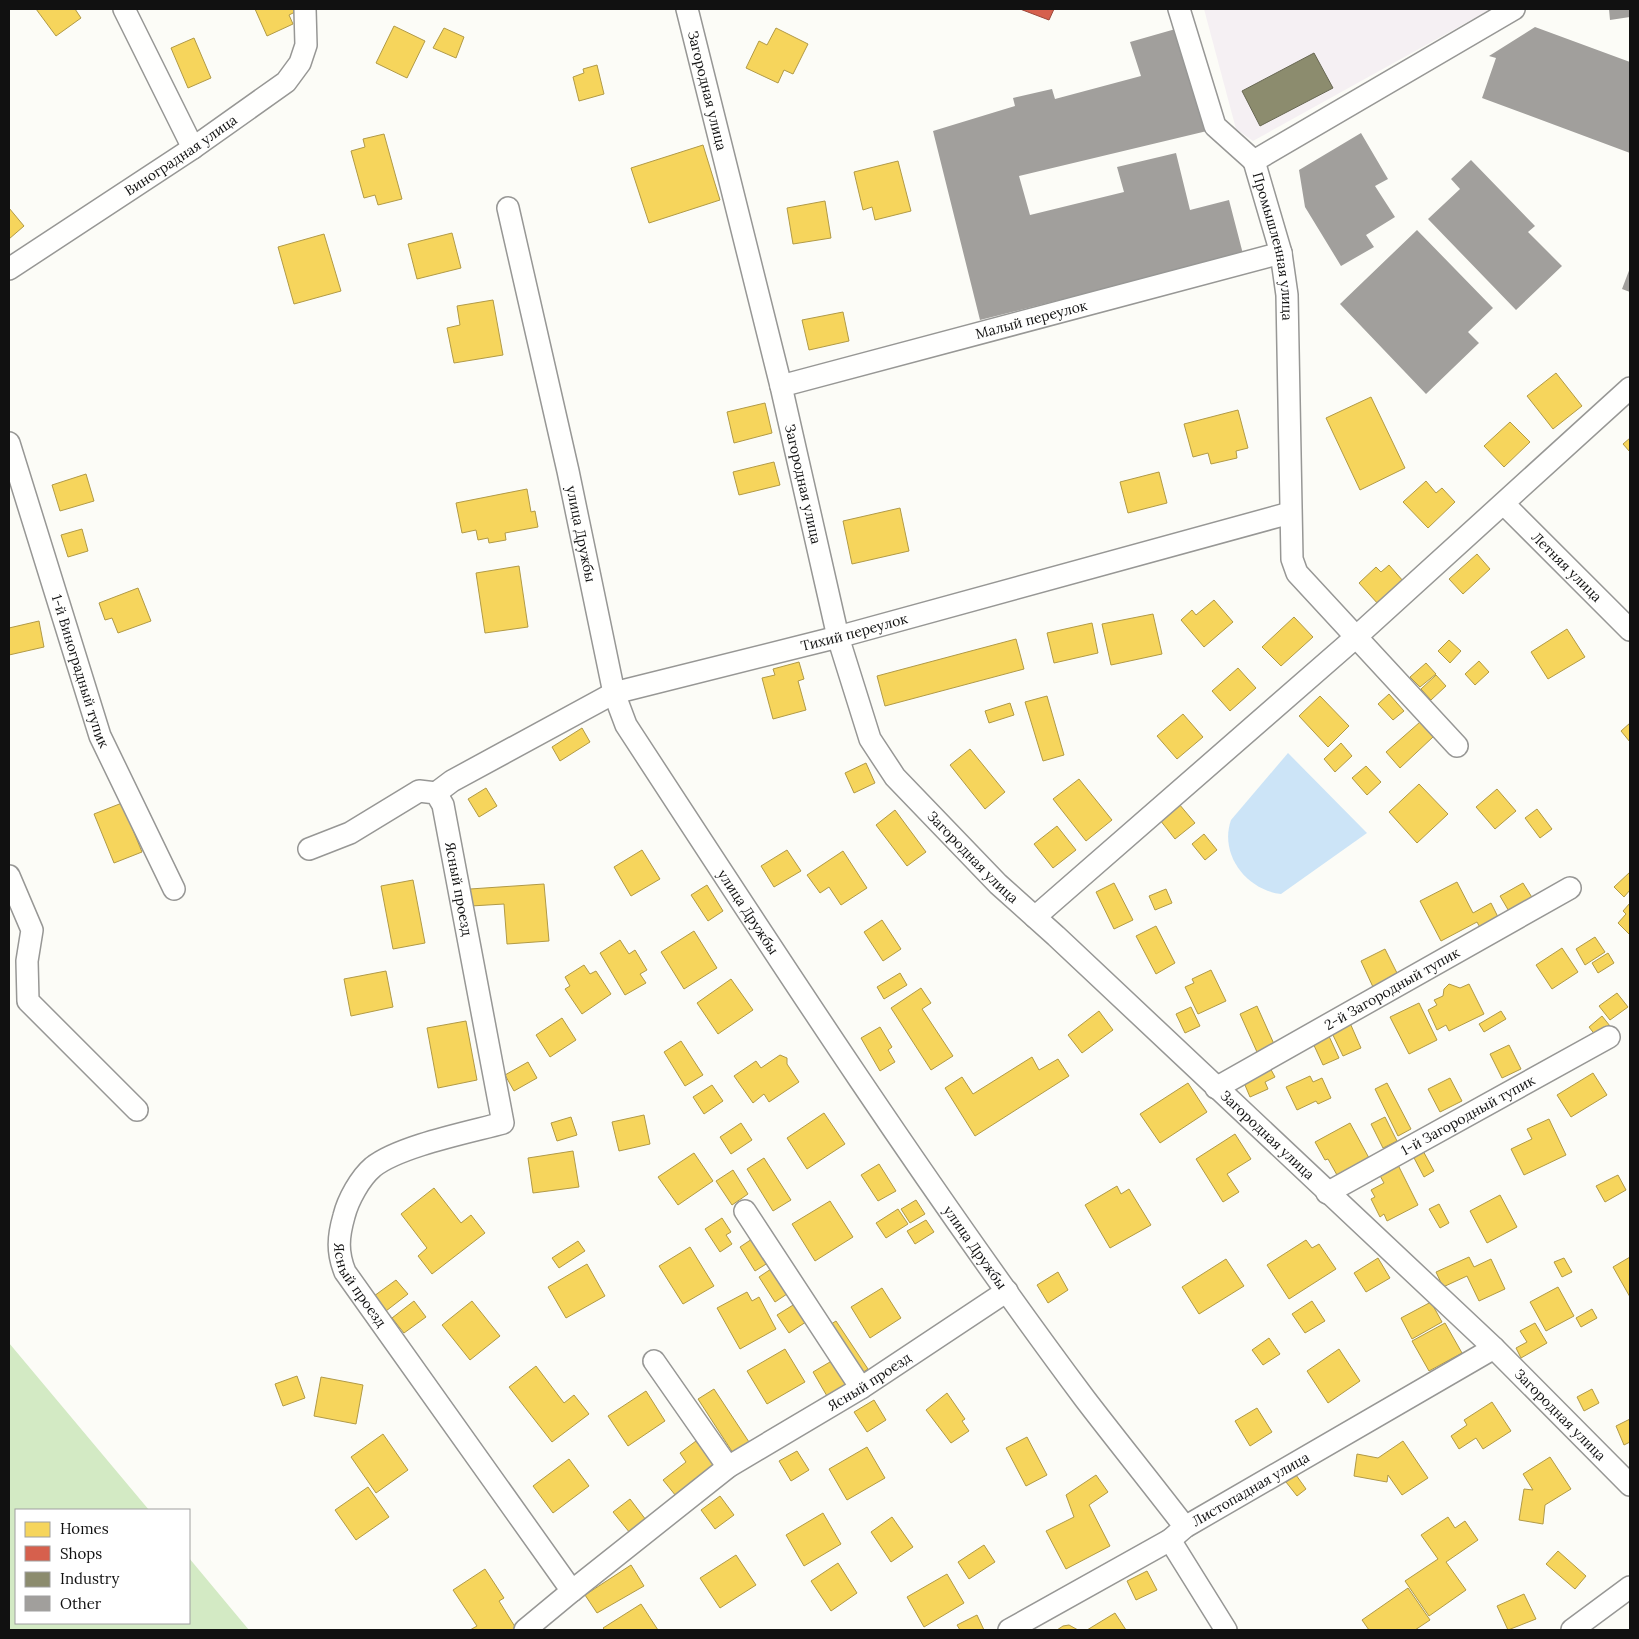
<svg xmlns="http://www.w3.org/2000/svg" width="1639" height="1639" font-family="Lora,serif">
	<style>
		.industrial { fill: #f5f0f3 }
		.forest { fill: #d3eac4 }
		.water { fill: #cce4f7 }
		.homes { fill: #f6d55c; stroke: #b19a46 }
		.shops { fill: #d6604d; stroke: #9b483b }
		.industry { fill: #8c8c6e; stroke: #676752 }
		.building { fill: #a19f9c }
		.lines { fill: none; stroke-linecap: round; stroke-linejoin: round }
		.minor-casing { stroke: #979795; stroke-width: 24 }
		.minor { stroke: #fffffe; stroke-width: 21 }
		.labels { text-anchor: middle; dominant-baseline: central; stroke-width: 5; stroke-linejoin: round; paint-order: stroke }
		.street-label { font-size: 14px; fill: #111; stroke: #fff }
	</style>
	<rect width="100%" height="100%" fill="#fcfcf7"/>
	<path class="industrial" d="M1204,9H1491L1253,141L1236,129Z"/>
	<path class="forest" d="M9,1343L149,1510H16V1623H189V1558L249,1630H9Z"/>
	<path class="water" d="M1288,753L1367,833L1281,894C1246,890 1219,854 1231,820Z"/>
	<path class="homes" d="M36,9H75L81,18L56,36Z
		M255,9H295L297,11L289,15L293,24L267,36Z
		M394,26L425,41L407,78L376,63Z
		M444,28L464,37L456,58L433,48Z
		M776,28L808,44L793,74L784,70L778,83L746,68L759,41L767,45Z
		M194,38L211,78L188,88L171,48Z
		M597,65L604,94L579,101L573,77L584,73L583,69Z
		M384,134L402,199L378,205L375,195L364,198L351,151L365,147L363,139Z
		M703,145L720,200L649,223L631,168Z
		M898,161L911,211L875,220L872,207L863,210L854,172Z
		M825,201L831,238L793,244L787,208Z
		M9,208L24,226L9,239Z
		M452,233L461,268L417,279L408,244Z
		M324,234L341,291L294,304L278,247Z
		M493,300L503,355L454,363L447,328L460,325L457,306Z
		M843,312L849,341L809,350L802,320Z
		M1556,373L1582,406L1553,429L1527,396Z
		M1371,397L1405,468L1360,490L1326,418Z
		M765,403L772,433L734,443L727,412Z
		M1238,410L1248,448L1236,451L1237,458L1211,464L1208,453L1193,457L1184,424Z
		M1510,422L1530,442L1504,467L1484,446Z
		M1630,438V452L1623,444Z
		M774,462L780,485L739,495L733,472Z
		M1159,472L1167,503L1128,513L1120,482Z
		M86,474L94,501L60,511L52,485Z
		M1426,481L1436,493L1442,488L1455,502L1428,528L1403,502Z
		M527,489L531,512L535,511L538,527L505,533L506,540L489,543L488,538L478,540L476,530L462,533L456,503Z
		M900,508L909,551L852,564L843,521Z
		M82,529L88,551L68,557L61,535Z
		M1477,554L1490,569L1463,594L1449,579Z
		M1389,565L1404,582L1379,605L1359,583L1376,567L1381,572Z
		M519,566L528,627L485,633L476,573Z
		M138,588L151,621L118,633L112,618L105,620L99,603Z
		M1214,600L1233,622L1204,647L1181,620L1192,610L1196,615Z
		M1153,614L1162,654L1111,665L1102,624Z
		M1294,617L1313,637L1281,666L1262,647Z
		M39,621L44,647L9,655V628Z
		M1092,623L1098,653L1054,663L1047,633Z
		M1567,629L1585,657L1548,679L1531,652Z
		M1016,639L1024,669L885,706L877,676Z
		M1449,640L1461,651L1450,663L1438,651Z
		M1479,661L1489,672L1475,685L1465,674Z
		M799,662L804,679L798,681L806,710L773,719L762,678L775,675L773,669Z
		M1426,663L1436,674L1420,687L1410,677Z
		M1238,668L1256,688L1230,711L1212,691Z
		M1436,675L1446,686L1431,700L1421,689Z
		M1389,694L1404,711L1393,720L1378,704Z
		M1047,696L1064,755L1043,761L1025,702Z
		M1320,696L1349,726L1328,747L1299,716Z
		M1010,703L1014,715L989,723L985,711Z
		M1183,714L1203,737L1177,759L1157,736Z
		M1420,722L1433,737L1400,768L1386,752Z
		M1630,723V742L1621,731Z
		M582,728L590,742L560,761L552,747Z
		M1341,743L1352,756L1335,772L1324,759Z
		M970,749L1005,792L985,809L950,765Z
		M866,763L875,783L854,793L845,773Z
		M1366,766L1381,782L1367,795L1352,778Z
		M1079,779L1112,820L1086,841L1053,799Z
		M1419,784L1448,814L1417,843L1389,812Z
		M486,788L497,806L479,817L468,799Z
		M1497,789L1516,811L1495,829L1476,807Z
		M122,803L142,852L114,863L94,814Z
		M1179,804L1195,823L1175,839L1160,820Z
		M1537,809L1552,829L1540,838L1525,818Z
		M895,810L926,852L907,866L876,825Z
		M1057,826L1076,850L1053,868L1034,844Z
		M1204,834L1217,850L1205,860L1192,844Z
		M642,850L660,879L631,896L614,867Z
		M787,850L801,871L774,887L761,866Z
		M843,851L867,888L841,905L829,887L820,893L807,875Z
		M1630,872V890L1624,897L1614,887Z
		M413,880L425,943L393,949L381,886Z
		M1457,882L1473,913L1491,903L1501,923L1483,933L1477,922L1441,941L1420,901Z
		M1114,883L1133,920L1114,929L1096,892Z
		M1523,883L1533,899L1510,913L1500,896Z
		M544,884L549,941L507,944L504,904L471,906L470,889Z
		M707,885L723,911L708,921L691,895Z
		M1166,889L1172,903L1155,910L1149,896Z
		M1630,903V935L1618,923L1626,914L1623,911Z
		M882,920L901,949L883,961L864,932Z
		M1156,926L1175,963L1156,974L1136,936Z
		M694,931L717,968L684,989L661,952Z
		M1595,937L1605,952L1585,965L1576,949Z
		M620,940L629,954L635,950L647,970L640,974L646,983L625,995L600,953Z
		M1562,948L1578,972L1552,989L1536,965Z
		M1385,949L1398,975L1373,987L1361,961Z
		M1608,953L1614,963L1598,973L1592,963Z
		M584,965L590,974L596,971L611,994L582,1014L565,989L570,986L565,977Z
		M1211,970L1226,1001L1198,1014L1185,987L1194,983L1192,979Z
		M386,971L393,1007L351,1016L344,979Z
		M900,973L907,985L884,999L877,987Z
		M731,979L753,1010L718,1034L697,1003Z
		M1449,984L1460,988L1469,984L1484,1014L1449,1031L1446,1025L1437,1030L1428,1010L1437,1005L1434,1000L1443,996L1444,989Z
		M921,988L931,1003L922,1009L953,1056L931,1070L891,1008Z
		M1617,993L1628,1007L1610,1020L1599,1006Z
		M1419,1003L1437,1040L1409,1054L1390,1017Z
		M1257,1006L1274,1044L1257,1052L1240,1014Z
		M1191,1007L1200,1026L1185,1033L1176,1014Z
		M1099,1011L1113,1030L1082,1053L1068,1035Z
		M1501,1011L1506,1019L1484,1032L1479,1024Z
		M1602,1016L1610,1026L1596,1036L1589,1027Z
		M562,1018L576,1040L550,1057L536,1035Z
		M466,1021L477,1080L438,1088L427,1028Z
		M1350,1023L1361,1048L1343,1056L1331,1031Z
		M880,1027L892,1047L888,1050L895,1062L880,1071L861,1038Z
		M1328,1034L1339,1058L1323,1065L1312,1041Z
		M681,1041L703,1075L685,1086L664,1052Z
		M1509,1045L1521,1069L1502,1078L1490,1054Z
		M780,1055L787,1058V1064L799,1082L769,1102L764,1094L753,1103L734,1076L756,1061L761,1068Z
		M1032,1057L1039,1070L1058,1059L1069,1076L975,1136L945,1088L962,1077L973,1094Z
		M528,1062L537,1078L514,1091L505,1075Z
		M1269,1066L1275,1077L1265,1082L1268,1089L1250,1097L1242,1078Z
		M1593,1073L1607,1095L1571,1117L1557,1095Z
		M1310,1076L1313,1082L1322,1078L1331,1098L1318,1104L1316,1101L1297,1110L1286,1087Z
		M1450,1078L1462,1101L1440,1112L1428,1089Z
		M1188,1083L1207,1112L1160,1143L1140,1114Z
		M1387,1083L1411,1129L1398,1136L1375,1089Z
		M712,1085L723,1101L704,1114L693,1097Z
		M824,1113L845,1144L807,1169L787,1138Z
		M644,1115L650,1144L619,1151L612,1122Z
		M571,1117L577,1135L557,1141L551,1123Z
		M1385,1117L1397,1141L1383,1148L1371,1124Z
		M1549,1119L1566,1155L1524,1175L1511,1149L1532,1139L1527,1129Z
		M741,1123L752,1140L731,1154L720,1137Z
		M1350,1123L1369,1158L1337,1175L1328,1159L1325,1160L1315,1142Z
		M1235,1134L1251,1159L1227,1174L1239,1192L1223,1202L1196,1159Z
		M1422,1149L1434,1171L1424,1177L1412,1154Z
		M573,1151L579,1187L533,1193L528,1158Z
		M694,1153L713,1181L678,1205L658,1177Z
		M764,1158L791,1200L773,1211L747,1169Z
		M1397,1163L1418,1205L1387,1221L1384,1214L1380,1217L1371,1199L1375,1197L1371,1190L1384,1183L1378,1172Z
		M879,1164L896,1191L878,1201L861,1175Z
		M733,1170L748,1194L732,1205L716,1181Z
		M1618,1175L1626,1190L1605,1202L1596,1186Z
		M1117,1186L1121,1194L1129,1189L1151,1225L1110,1248L1085,1205Z
		M434,1188L461,1223L471,1215L485,1233L432,1274L418,1256L427,1248L401,1214Z
		M1500,1195L1517,1227L1487,1243L1470,1211Z
		M916,1200L925,1214L910,1223L901,1209Z
		M830,1201L853,1237L815,1261L792,1224Z
		M1439,1204L1449,1223L1440,1228L1429,1209Z
		M898,1209L908,1224L886,1238L876,1223Z
		M722,1218L731,1232L726,1235L732,1244L720,1252L705,1229Z
		M926,1220L934,1232L915,1244L907,1231Z
		M755,1237L771,1261L755,1271L740,1247Z
		M1306,1240L1312,1248L1319,1244L1336,1269L1289,1299L1267,1265Z
		M578,1241L585,1251L559,1268L552,1258Z
		M690,1247L714,1286L683,1304L659,1266Z
		M1469,1257L1474,1267L1491,1259L1505,1289L1479,1301L1467,1276L1443,1287L1436,1272Z
		M1630,1257V1297L1613,1267Z
		M1378,1258L1390,1278L1366,1292L1354,1273Z
		M1564,1258L1572,1272L1562,1277L1554,1262Z
		M1226,1259L1244,1286L1199,1314L1182,1287Z
		M587,1264L605,1296L566,1318L548,1287Z
		M774,1267L790,1292L775,1302L759,1277Z
		M1058,1272L1068,1290L1048,1303L1037,1285Z
		M396,1280L408,1294L386,1311L374,1296Z
		M1558,1287L1574,1316L1546,1331L1530,1302Z
		M882,1288L901,1318L870,1338L851,1307Z
		M747,1292L752,1301L759,1297L776,1329L740,1349L717,1308Z
		M414,1301L426,1317L404,1333L392,1318Z
		M472,1301L500,1336L470,1360L442,1325Z
		M1312,1301L1325,1321L1305,1333L1292,1314Z
		M798,1302L809,1320L789,1333L777,1315Z
		M1431,1302L1442,1322L1412,1339L1401,1318Z
		M1592,1309L1597,1318L1581,1327L1576,1318Z
		M836,1321L868,1369L860,1374L828,1326Z
		M1445,1323L1462,1353L1429,1371L1412,1341Z
		M1535,1323L1547,1343L1521,1358L1516,1348L1527,1342L1520,1331Z
		M1269,1338L1280,1354L1263,1365L1252,1350Z
		M785,1349L805,1382L767,1404L747,1371Z
		M1339,1349L1360,1381L1328,1403L1307,1371Z
		M835,1359L849,1384L827,1396L813,1372Z
		M536,1366L564,1403L574,1395L589,1414L552,1442L509,1387Z
		M297,1376L305,1398L283,1406L275,1384Z
		M321,1377L363,1385L356,1424L314,1416Z
		M714,1389L749,1442L733,1453L698,1399Z
		M1592,1389L1599,1403L1584,1411L1577,1397Z
		M646,1391L665,1421L628,1446L608,1416Z
		M947,1393L965,1419L962,1421L969,1431L951,1443L926,1410Z
		M874,1400L886,1420L867,1432L854,1412Z
		M1492,1402L1511,1431L1483,1449L1476,1438L1459,1449L1451,1436L1467,1425L1464,1420Z
		M1257,1408L1272,1432L1250,1446L1235,1421Z
		M1630,1419V1442L1624,1445L1616,1426Z
		M383,1434L408,1470L376,1493L351,1457Z
		M1027,1437L1047,1475L1026,1486L1006,1448Z
		M696,1441L715,1465L676,1496L663,1480L686,1462L680,1453Z
		M1403,1441L1428,1478L1402,1495L1388,1475L1387,1482L1354,1476L1357,1454L1378,1458Z
		M867,1447L885,1478L847,1500L829,1469Z
		M797,1451L809,1470L791,1481L779,1461Z
		M1550,1457L1571,1489L1545,1505L1543,1524L1519,1520L1524,1489L1533,1490L1523,1474Z
		M569,1459L589,1486L553,1513L533,1486Z
		M1096,1475L1108,1492L1089,1505L1110,1546L1066,1569L1046,1531L1074,1517L1066,1495Z
		M1296,1475L1306,1489L1297,1496L1286,1482Z
		M368,1487L389,1517L356,1540L335,1510Z
		M720,1496L734,1515L715,1529L701,1510Z
		M630,1499L646,1520L630,1533L613,1512Z
		M823,1513L841,1544L804,1566L786,1535Z
		M892,1517L913,1547L891,1562L871,1532Z
		M1448,1517L1455,1528L1465,1521L1478,1540L1446,1562L1466,1590L1429,1616L1405,1581L1438,1559L1421,1535Z
		M984,1545L995,1562L969,1579L958,1562Z
		M1558,1551L1586,1576L1575,1589L1546,1564Z
		M736,1555L756,1585L720,1608L700,1578Z
		M838,1563L857,1593L831,1611L811,1581Z
		M631,1565L644,1586L597,1613L585,1595Z
		M485,1569L504,1598L499,1601L517,1630H470L477,1626L453,1590Z
		M1147,1571L1157,1590L1136,1600L1127,1581Z
		M947,1574L964,1603L924,1627L907,1597Z
		M1408,1588L1430,1620L1415,1630H1369L1362,1620Z
		M1524,1594L1536,1619L1508,1630L1497,1606Z
		M641,1604L658,1630H605L603,1628Z
		M1115,1613L1126,1630H1087Z
		M977,1615L984,1630H960L957,1625Z
		M1069,1625L1078,1630H1057L1063,1626Z"/>
	<path class="shops" d="M1020,9H1054L1049,20Z"/>
	<path class="industry" d="M1314,53L1333,88L1260,126L1242,91Z"/>
	<path class="building" d="M1609,9H1630V17L1610,20Z
		M1535,27L1630,62V153L1482,98L1496,58L1489,56Z
		M1179,28L1207,131L1019,176L1030,215L1124,192L1117,167L1176,153L1190,210L1229,200L1243,254L980,320L933,131L1015,106L1013,98L1052,89L1055,99L1141,76L1130,42Z
		M1361,133L1388,179L1375,186L1395,217L1366,235L1374,247L1341,266L1305,207L1299,170Z
		M1471,160L1535,226L1528,232L1562,266L1516,310L1428,219L1460,189L1451,179Z
		M1417,230L1493,308L1468,332L1479,343L1426,394L1340,304Z
		M1630,268V292L1622,289Z"/>
	<g class="lines">
		<defs>
			<g id="minor">
				<path d="M124,9L193,148"/>
				<path id="s1" d="M687,9L781,386L838,637L870,739L895,777L998,884L1056,936L1494,1348L1630,1485"/>
				<path d="M1179,9L1215,126L1254,161"/>
				<path id="s2" d="M1254,161L1281,253L1287,295L1292,559L1297,573L1457,746"/>
				<path d="M1254,161L1514,9"/>
				<path id="s3" d="M508,208L568,471L614,693L626,725C774,952 923,1182 1085,1399C1118,1442 1152,1484 1185,1527"/>
				<path id="s4" d="M9,269L193,148L286,82L300,63L306,45L305,9"/>
				<path id="s5" d="M781,386L1281,253"/>
				<path id="s6" d="M9,443L100,736L174,889"/>
				<path id="s7" d="M1504,504L1630,630"/>
				<path id="s8" d="M436,793L452,781L614,693L838,637L1290,513"/>
				<path id="s9" d="M309,849L350,833L419,791L436,793L443,805L503,1123C470,1132 399,1146 373,1167C360,1178 348,1200 344,1216C338,1237 337,1252 345,1272L572,1591L728,1467L861,1388L1007,1291"/>
				<path d="M9,876L32,930L27,961L28,1001L137,1110"/>
				<path d="M1035,917L1356,637L1630,388"/>
				<path id="s10" d="M1216,1088L1570,888"/>
				<path id="s11" d="M1327,1193L1609,1037"/>
				<path d="M745,1211L861,1388"/>
				<path d="M654,1361L728,1467"/>
				<path d="M1170,1540L1226,1630"/>
				<path d="M525,1630L572,1591"/>
				<path id="s12" d="M1009,1630L1170,1540L1185,1527L1494,1348"/>
				<path d="M1572,1630L1630,1587"/>
			</g>
		</defs>
		<use href="#minor" class="minor-casing"/>
		<use href="#minor" class="minor"/>
	</g>
	<g class="labels">
		<g class="street-label">
			<text stroke="none"><textPath href="#s1" startOffset="84">Загородная улица</textPath></text>
			<text stroke="none"><textPath href="#s4" startOffset="206">Виноградная улица</textPath></text>
			<text stroke="none"><textPath href="#s2" startOffset="88">Промышленная улица</textPath></text>
			<text stroke="none"><textPath href="#s5" startOffset="259">Малый переулок</textPath></text>
			<text stroke="none"><textPath href="#s1" startOffset="489">Загородная улица</textPath></text>
			<text stroke="none"><textPath href="#s3" startOffset="334">улица Дружбы</textPath></text>
			<text stroke="none"><textPath href="#s7" startOffset="89">Летняя улица</textPath></text>
			<text stroke="none"><textPath href="#s8" startOffset="452">Тихий переулок</textPath></text>
			<text stroke="none"><textPath href="#s6" startOffset="239">1-й Виноградный тупик</textPath></text>
			<text stroke="none"><textPath href="#s1" startOffset="910">Загородная улица</textPath></text>
			<text stroke="none"><textPath href="#s9" startOffset="241">Ясный проезд</textPath></text>
			<text stroke="none"><textPath href="#s3" startOffset="754">улица Дружбы</textPath></text>
			<text stroke="none"><textPath href="#s10" startOffset="202">2-й Загородный тупик</textPath></text>
			<text stroke="none"><textPath href="#s11" startOffset="161">1-й Загородный тупик</textPath></text>
			<text stroke="none"><textPath href="#s1" startOffset="1315">Загородная улица</textPath></text>
			<text stroke="none"><textPath href="#s3" startOffset="1159">улица Дружбы</textPath></text>
			<text stroke="none"><textPath href="#s9" startOffset="750">Ясный проезд</textPath></text>
			<text stroke="none"><textPath href="#s9" startOffset="1488">Ясный проезд</textPath></text>
			<text stroke="none"><textPath href="#s1" startOffset="1720">Загородная улица</textPath></text>
			<text stroke="none"><textPath href="#s12" startOffset="280">Листопадная улица</textPath></text>
		</g>
	</g>
	<rect width="1639" height="1639" fill="none" stroke="#111111" stroke-width="20"/>
	<rect x="15" y="1509" width="175" height="115" fill="#ffffff" stroke="#a0a0a0"/>
	<rect x="25" y="1522" width="25" height="15" fill="#f6d55c" stroke="#a0a0a0"/>
	<text x="60" y="1534" font-size="15" fill="#111111">Homes</text>
	<rect x="25" y="1546" width="25" height="15" fill="#d6604d" stroke="#a0a0a0"/>
	<text x="60" y="1559" font-size="15" fill="#111111">Shops</text>
	<rect x="25" y="1572" width="25" height="15" fill="#8c8c6e" stroke="#a0a0a0"/>
	<text x="60" y="1584" font-size="15" fill="#111111">Industry</text>
	<rect x="25" y="1596" width="25" height="15" fill="#a19f9c" stroke="#a0a0a0"/>
	<text x="60" y="1609" font-size="15" fill="#111111">Other</text>
</svg>
